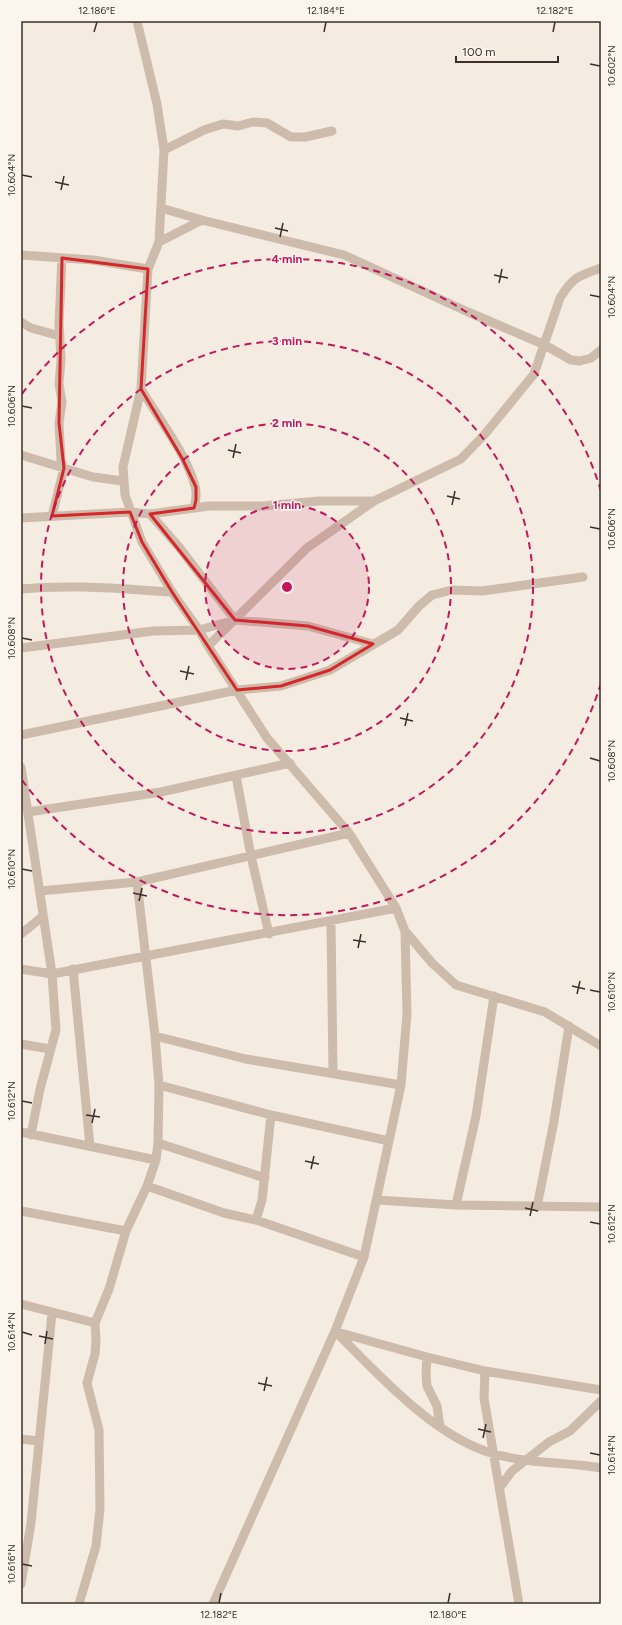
<svg xmlns="http://www.w3.org/2000/svg" width="622" height="1625" font-family="Figtree,sans-serif">
	<style>
		.lines { fill: none; stroke-linecap: round; stroke-linejoin: round }
		.minor { stroke: #cdbbac; stroke-width: 9 }
		.marked { fill: none; stroke: #d62828; stroke-width: 3; stroke-linejoin: round }
		.ticks { fill: none; stroke: #3b302b; stroke-width: 1.5 }
		.ring { fill: none; stroke: #c2185b; stroke-width: 2; stroke-dasharray: 7 5 }
		.centre { fill: #c2185b; stroke: #fbf5ee; stroke-width: 2 }
		.ring-label { font-size: 12px; text-anchor: middle; font-weight: bold; fill: #c2185b; stroke: #fbf5ee; stroke-width: 3; stroke-linejoin: round; paint-order: stroke }
		.neatline { fill: none; stroke: #3b302b; stroke-width: 1.5 }
		.ticks-label { font-size: 10px; text-anchor: middle; fill: #3b302b }
	</style>
	<rect width="100%" height="100%" fill="#f4ebe1"/>
	<g class="lines">
		<path class="minor" d="M137,21L157,104L164,150L159,242L148,269L141,389L123,467L125,495L142,542L172,592L199,630L208,646L267,738L349,833L396,908L405,931L432,963L456,985L545,1012L601,1046
			M164,150L204,130L223,124L238,126L253,122L267,123L291,137H305L332,131
			M161,208L202,220L344,255L468,312L545,345L571,360L580,361L591,358L601,350
			M159,242L202,220
			M21,255L93,260L148,269
			M21,322L31,328L60,336
			M141,389C159,419 186,453 195,486C197,493 196,501 194,508
			M21,455L93,477L123,481
			M150,514L179,547L235,620
			M52,516L64,468L61,461L59,423L62,402L59,384L61,360L59,323L62,258
			M21,518L130,512L150,514L209,506H263L319,501H374
			M21,589C71,584 122,589 172,592
			M208,646L307,548L374,501L461,459L485,434L534,374L560,298C573,277 578,276 601,268
			M21,648L153,631L199,630L235,620L308,626L373,644
			M21,735L237,690L281,686L330,670L398,630L419,606L432,595L452,590L482,591L583,577
			M21,767L52,974L56,1030L40,1089L31,1135
			M236,776L251,856L269,934
			M28,812L161,792L290,763
			M40,891L137,882L349,833
			M331,921L333,1073
			M21,934L42,917
			M21,969L52,974L396,908
			M73,969L90,1146
			M155,1036L246,1059L401,1085
			M21,1044L50,1049
			M159,1085L271,1115L389,1141
			M21,1132L156,1160
			M158,1143L265,1178
			M147,1186L224,1213L256,1220L364,1257
			M377,1200L456,1205L601,1207
			M456,1205L476,1116L494,996
			M537,1207L554,1121L569,1026
			M21,1211L126,1231
			M256,1220L262,1200L271,1115
			M21,1304L95,1323
			M335,1331C378,1374 435,1438 495,1454C529,1464 566,1462 601,1468
			M337,1332L427,1357L485,1371L601,1390
			M427,1357L426,1374L427,1386L437,1406L440,1427
			M485,1371L484,1398L519,1604
			M21,1439L39,1441
			M500,1487L512,1471L549,1442L570,1431L601,1401
			M21,1584L31,1523L52,1313
			M79,1604L96,1546L100,1509L99,1430L87,1383L95,1354L96,1340L95,1323L109,1289L126,1231L147,1186L156,1160L158,1143L159,1085L155,1036L137,882
			M213,1604L335,1331L364,1257L401,1085L407,1014L405,931"/>
	</g>
	<path class="marked" d="M62,258L148,269L141,389L182,458L196,487V500L194,508L150,514L235,620L308,626L373,644L330,670L281,686L237,690L172,592L142,542L130,512L52,516L64,468L59,423Z"/>
	<path class="ticks" d="M94,32L97,22M324,32L326,22M553,32L555,22M590,64L600,66M22,175L32,177M55,182L69,185M61,190L64,176M275,228L288,231M280,237L283,223M494,275L508,278M499,283L502,269M590,295L600,297M22,406L32,408M228,450L241,453M233,458L236,444M447,496L460,499M452,505L455,491M590,527L600,529M22,638L32,640M180,671L194,674M186,680L189,666M400,718L413,721M405,726L408,713M590,758L600,761M22,869L32,871M133,893L147,896M139,901L142,888M353,940L366,942M358,948L361,934M572,986L585,989M590,990L600,992M577,994L580,981M22,1101L32,1103M86,1115L100,1117M92,1123L95,1109M305,1161L319,1164M311,1169L314,1156M525,1208L538,1211M530,1216L533,1202M590,1222L600,1224M22,1332L32,1335M39,1336L53,1339M45,1344L47,1331M258,1383L272,1386M264,1391L267,1377M478,1429L491,1432M483,1438L486,1424M590,1453L600,1455M22,1564L32,1566M219,1603L221,1593M448,1603L450,1593"/>
	<circle cx="287" cy="587" r="82" fill="#c2185b" fill-opacity=".12"/>
	<g class="ring">
		<circle cx="287" cy="587" r="82"/>
		<circle cx="287" cy="587" r="164"/>
		<circle cx="287" cy="587" r="246"/>
		<path d="M601 683A328 328 0 0 1 22 780M22 394A328 328 0 0 1 601 491"/>
	</g>
	<circle cx="287" cy="587" r="6" class="centre"/>
	<g class="ring-label">
		<text x="287" y="263">4 min</text>
		<text x="287" y="345">3 min</text>
		<text x="287" y="427">2 min</text>
		<text x="287" y="509">1 min</text>
	</g>
	<rect width="622" height="1625" fill="none" stroke="#fbf5ee" stroke-width="44"/>
	<path d="M456 56v6h102v-6" fill="none" stroke="#3b302b" stroke-width="2"/>
	<text x="462" y="56" font-size="12" fill="#3b302b" stroke="#fbf5ee" stroke-width="3" paint-order="stroke">100 m</text>
	<rect x="22" y="22" width="578" height="1581" class="neatline"/>
	<g class="ticks-label">
		<text x="97" y="14">12.186°E</text>
		<text x="326" y="14">12.184°E</text>
		<text x="555" y="14">12.182°E</text>
		<text transform="translate(611 66) rotate(-90)" y="4">10.602°N</text>
		<text transform="translate(11 175) rotate(-90)" y="4">10.604°N</text>
		<text transform="translate(611 297) rotate(-90)" y="4">10.604°N</text>
		<text transform="translate(11 406) rotate(-90)" y="4">10.606°N</text>
		<text transform="translate(611 529) rotate(-90)" y="4">10.606°N</text>
		<text transform="translate(11 638) rotate(-90)" y="4">10.608°N</text>
		<text transform="translate(611 761) rotate(-90)" y="4">10.608°N</text>
		<text transform="translate(11 869) rotate(-90)" y="4">10.610°N</text>
		<text transform="translate(611 992) rotate(-90)" y="4">10.610°N</text>
		<text transform="translate(11 1101) rotate(-90)" y="4">10.612°N</text>
		<text transform="translate(611 1224) rotate(-90)" y="4">10.612°N</text>
		<text transform="translate(11 1332) rotate(-90)" y="4">10.614°N</text>
		<text transform="translate(611 1455) rotate(-90)" y="4">10.614°N</text>
		<text transform="translate(11 1564) rotate(-90)" y="4">10.616°N</text>
		<text x="219" y="1618">12.182°E</text>
		<text x="448" y="1618">12.180°E</text>
	</g>
</svg>
